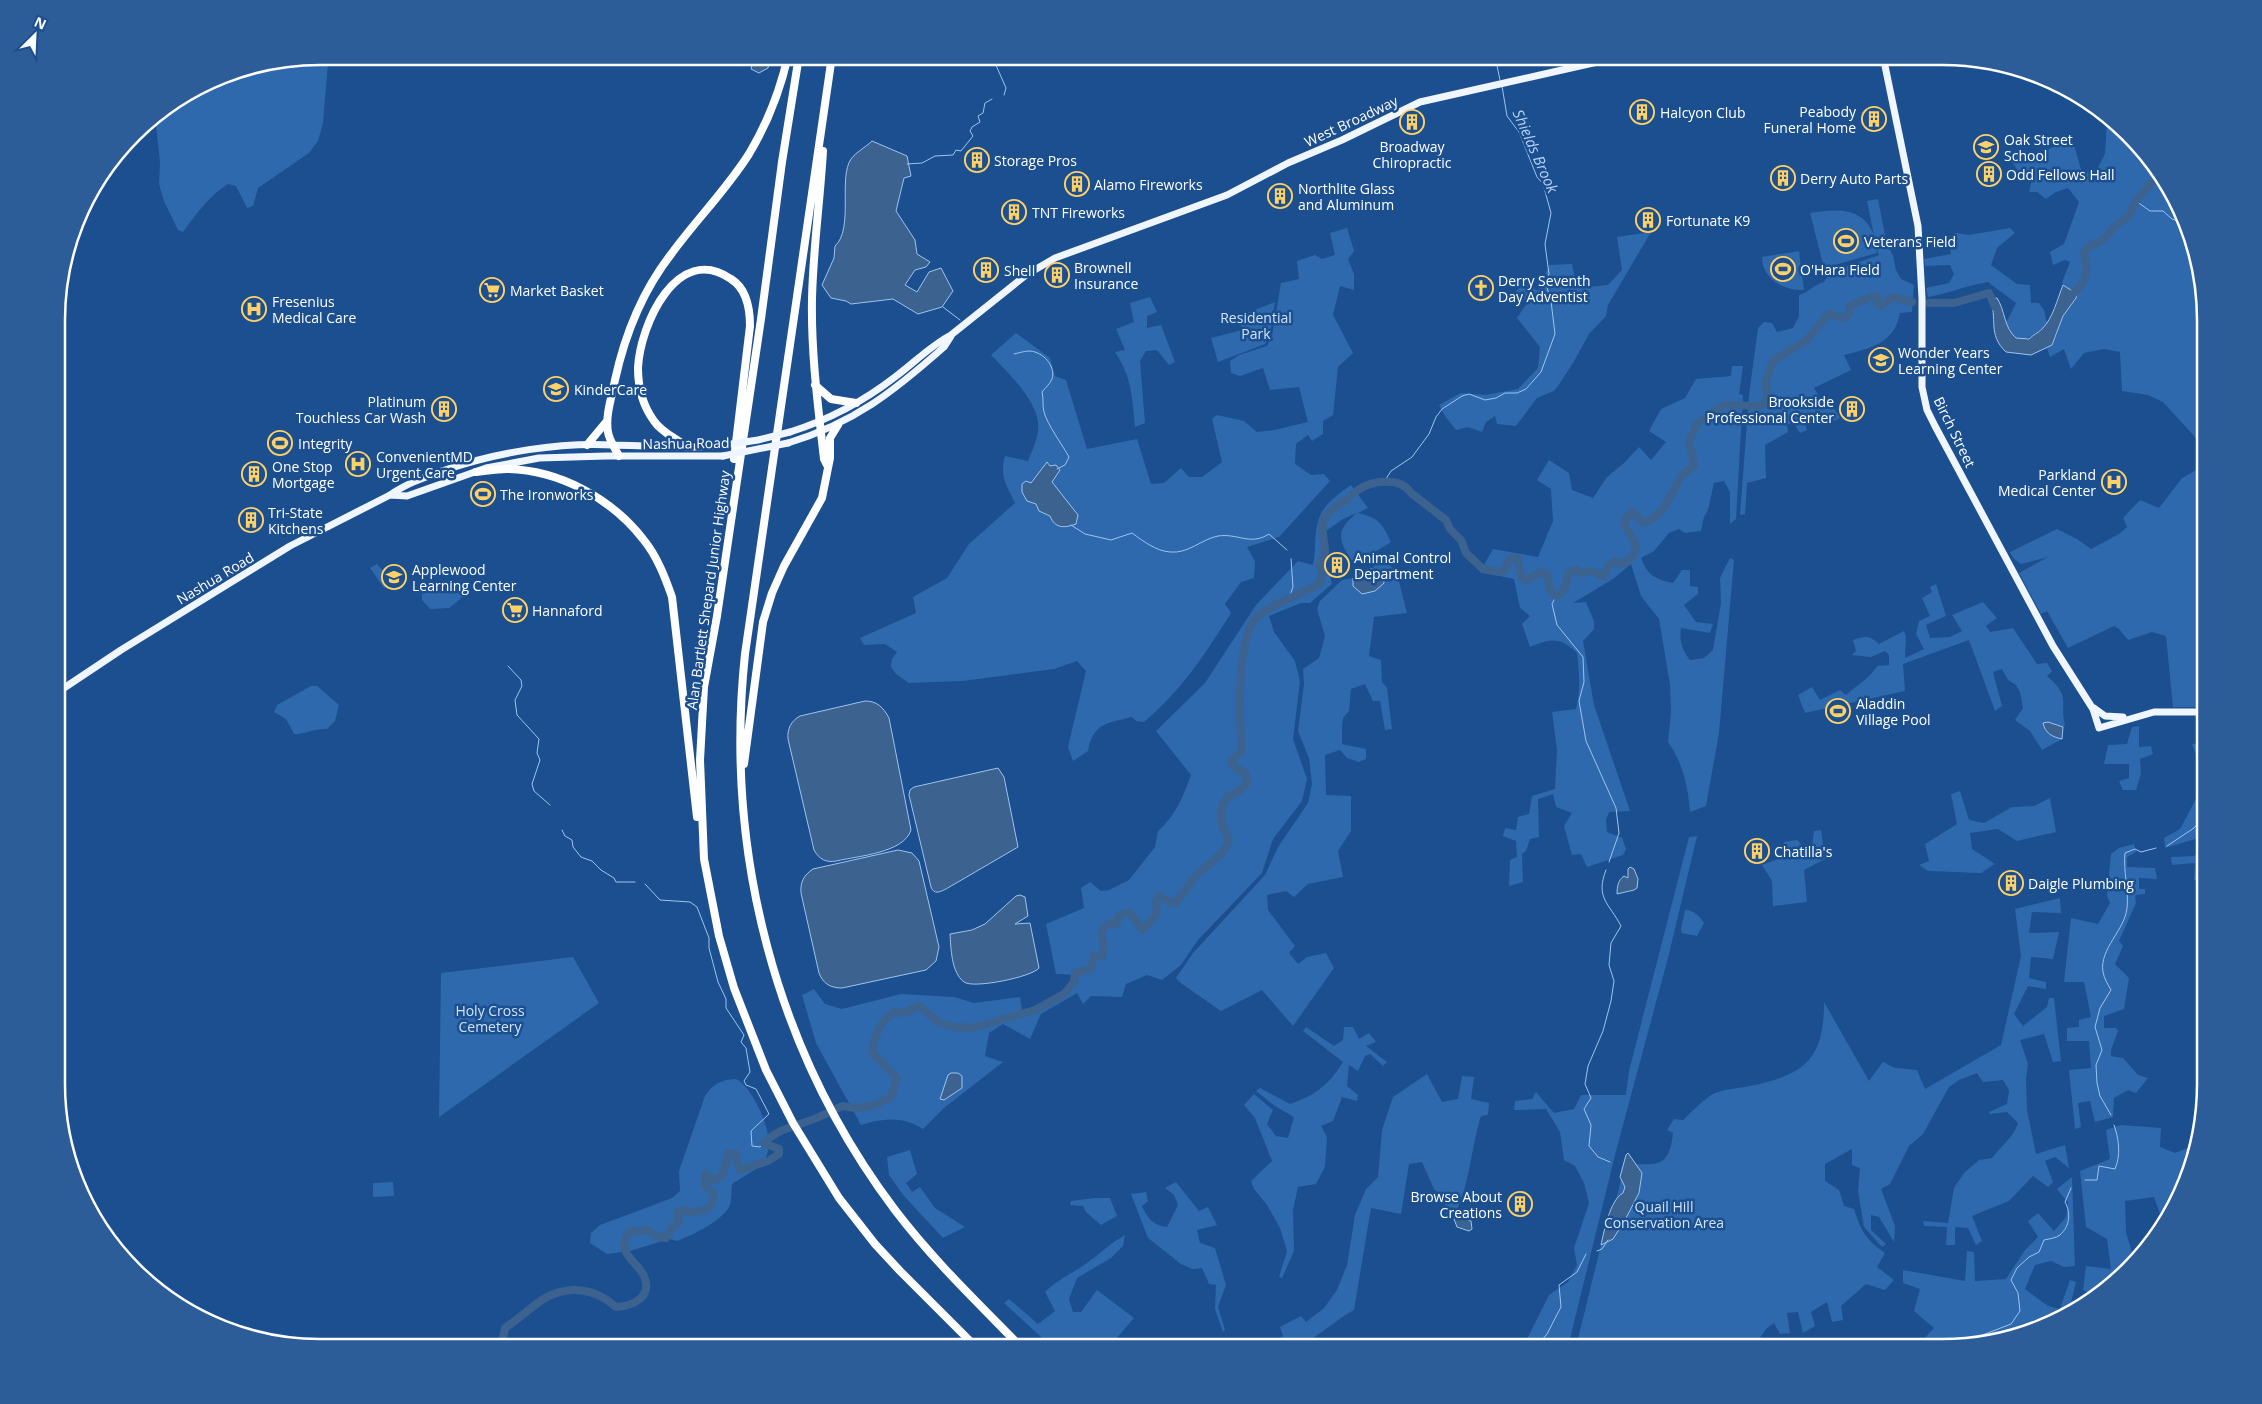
<svg xmlns="http://www.w3.org/2000/svg" width="2262" height="1404" font-family="'Open Sans',sans-serif">
	<style>
		.green { fill: #2e69ad }
		.water { fill: #3c6290; stroke: #9cc4f0 }
		.lines { fill: none; stroke-linecap: round; stroke-linejoin: round }
		.stream { stroke: #9cc4f0; stroke-width: 1 }
		.river { stroke: #3c6290; stroke-width: 8 }
		.primary { stroke: #f0f6ff; stroke-width: 7 }
		.highway { stroke: #fff; stroke-width: 8 }
		.primary-bridge { stroke: #f0f6ff; stroke-width: 7 }
		.labels { text-anchor: middle; dominant-baseline: central; stroke-width: 5; stroke-linejoin: round; paint-order: stroke }
		.poi-label { font-size: 14px; fill: #fff; stroke: #1b4f8f; text-anchor: start }
		.street-label { font-size: 14px; fill: #fff; stroke: #1b4f8f }
		.park-label { font-size: 14px; fill: #cfe3fa; stroke: #1b4f8f }
		.water-label { font-size: 15px; font-style: italic; fill: #b5d3f5; stroke: #1b4f8f }
		.rim { fill: none; stroke: #fff; stroke-width: 2.5 }
	</style>
	<rect width="100%" height="100%" fill="#1b4f8f"/>
	<path class="green" d="M320,56H327L328,63L323,123L318,141L309,153L258,188L253,206L247,208L236,186L228,184C210,195 195,215 183,232L178,230L164,201L159,184L160,162L155,116L219,76Z
		M2110,118L2129,134L2171,188L2197,251L2205,303V448L2163,402L2148,395L2122,391L2120,352L2104,349L2084,353L2071,369L2064,349L2050,357L2047,348C2058,341 2058,326 2064,315C2068,308 2075,302 2076,294L2063,285L2062,282L2070,262L2065,260L2053,265L2050,252L2064,244L2079,202L2068,188L2056,192L2046,199L2037,192H2029L2032,180L2029,172L2020,174L2012,162L2014,156L2027,152L2031,158L2072,138L2082,173L2097,169L2105,154L2107,123Z
		M1878,199L1886,240L1893,256L1896,270L1901,279L1914,285L1912,312L1900,313C1894,344 1871,348 1844,355L1851,370L1814,388L1824,405L1830,402L1840,418L1827,424L1819,411L1803,417L1807,430L1800,433L1793,422L1787,425L1788,432L1765,445L1766,478L1747,483L1745,514L1740,515L1749,395L1758,328L1764,322L1772,323L1777,332L1793,328L1799,316V295C1809,292 1813,285 1824,282L1829,274L1834,271L1879,255L1876,246L1877,253L1824,268L1810,213C1835,209 1864,206 1874,236L1867,201Z
		M1347,228L1354,251L1348,259L1354,274V290L1340,286L1333,315L1353,353L1338,367L1333,415L1323,421V434L1312,441L1308,435L1296,444L1295,464L1311,475L1324,474L1330,481L1279,537L1247,547L1255,561L1254,578L1241,582L1225,604L1231,613C1206,653 1181,691 1144,722L1136,721L1132,717C1109,723 1093,722 1088,751L1073,761L1068,747L1086,671L1077,661L1054,669L962,681L909,683L896,674L891,667L892,659L897,652L885,644L864,645L860,638L916,613L913,597L947,578L969,544L1015,503C1007,487 999,475 1005,456L1028,461C1032,451 1037,440 1038,431C1042,404 1008,373 991,355L1016,333L1050,358L1055,376L1066,380L1087,449L1137,439L1151,484L1164,483L1181,468L1189,477H1202L1222,462L1212,419L1217,415L1244,421L1257,432L1274,430L1308,422L1299,387L1270,390L1263,368L1240,376L1231,373L1230,361L1239,355L1267,346L1272,336L1281,283L1299,279L1297,261L1315,255L1322,259L1335,255L1330,233Z
		M2010,228L2015,233L1997,248L1991,265L2017,284L2030,285L2031,303H2039L2044,310L2047,324C2040,331 2021,348 2012,334C2010,331 2008,326 2006,323L2016,303L1988,282C1967,285 1948,294 1928,297L1926,288L1949,283L1954,274L1950,265L1925,266L1924,259L1951,254L1948,238L1956,233L1969,235Z
		M1651,232L1608,305L1606,316L1589,334L1573,363L1558,386L1554,391L1537,398L1516,426L1497,424L1495,416L1486,422L1482,432L1468,427L1456,430L1445,416L1439,405L1461,393L1485,395L1518,389L1538,368L1540,347L1517,318L1527,303L1515,292L1524,283L1538,291L1549,265L1572,264L1577,288L1608,285L1622,270L1617,237Z
		M1799,251L1804,290C1784,291 1762,279 1762,257Z
		M1150,297L1157,312L1147,316V328L1161,325L1175,362L1169,365L1157,350L1146,351L1140,361L1145,423L1135,427C1132,396 1132,378 1115,352L1125,350L1116,329L1134,322L1130,303Z
		M1275,302L1270,335L1265,344L1218,362L1211,338L1242,330L1239,316Z
		M1732,366H1743L1739,394L1743,395L1736,519L1730,524V492L1724,481L1714,483L1708,510L1704,517L1701,531L1685,533L1679,529L1669,533L1654,551L1641,558C1647,575 1655,579 1673,583L1682,570H1690V586L1698,587V594L1684,605L1696,622L1713,624L1710,633L1681,628C1679,640 1682,650 1690,660L1704,658L1713,650L1721,603L1720,578L1730,558L1734,560L1719,733L1706,806L1690,812C1688,787 1683,763 1668,742L1671,712L1670,685L1659,619L1641,596L1631,564L1613,579L1573,603L1586,602L1594,621V629L1583,641L1594,705L1630,811L1609,812L1606,820L1607,832L1622,838L1626,849L1623,855L1587,867L1581,854L1572,855L1564,826L1572,813L1556,807L1553,794L1538,799L1539,837L1530,839L1526,851L1522,854L1523,882L1509,886L1510,860L1517,857L1516,841L1503,836L1505,828L1516,830L1518,817L1529,814L1532,796L1555,789L1557,750L1552,712L1576,709C1581,690 1579,672 1577,653C1559,636 1551,639 1530,647L1522,624L1530,616L1520,608L1514,579L1480,572L1493,549L1538,557L1553,521L1551,489L1537,480L1549,460L1569,473L1572,490L1593,498L1607,477L1624,463L1639,447L1651,460L1666,442L1649,431L1661,409L1685,398L1696,379L1731,376Z
		M2205,465V707H2173L2166,636L2152,632L2128,640L2119,629L2114,626L2068,648L2047,611L2041,614L2019,573L2048,557L2021,564L2013,558L2010,552L2057,529L2077,539L2091,549L2119,534L2127,527L2123,518L2140,500L2159,508L2182,478Z
		M1351,485L1368,508L1358,513C1379,518 1382,523 1391,542L1355,564C1338,542 1334,531 1357,513L1343,519L1326,531L1325,571H1329L1332,584L1310,603H1301L1269,616L1274,632L1295,661L1300,681L1293,739L1307,779L1302,801L1273,839L1262,873L1198,940L1181,965L1162,980L1147,975L1126,984L1122,997L1091,996L1083,1004L1077,993L1041,1014L1030,1039L1003,1024L989,1033L985,1056L1003,1062L944,1108L923,1129C904,1116 882,1118 861,1125L816,1043L802,995L814,989L825,1004L842,1009L901,994L954,997L974,1003L1020,997L1023,1015C1052,1007 1059,995 1079,975L1056,974L1046,924L1084,908L1081,888L1090,882L1101,891L1109,890L1129,880L1155,847L1158,831C1176,815 1183,797 1191,775L1156,731L1205,683L1256,605L1298,561L1313,565C1316,551 1314,535 1318,522C1321,506 1338,494 1351,485Z
		M1379,558L1396,570L1407,613L1374,617L1369,656L1381,660L1382,682L1387,688L1392,729L1385,730L1380,701H1373L1365,684L1351,689L1349,711L1343,718L1342,727V744L1366,749V759L1359,762L1347,758L1340,750L1325,755L1326,795L1351,796V831L1338,851L1343,877L1308,884L1294,897L1286,891L1267,895L1268,910L1295,946L1289,953L1298,964L1307,957L1326,953L1334,968L1293,1026L1262,990L1221,1011L1182,984L1176,978L1193,953L1265,875L1278,847L1308,803L1312,784L1309,758L1298,731L1304,684L1303,669L1319,658L1325,636L1317,609L1320,601L1342,580L1353,578V586L1383,575L1372,569Z
		M377,564L391,581L384,588L370,568Z
		M447,583L464,590V596L449,608L430,609L422,600V594L431,585Z
		M1936,584L1946,616L1926,625L1930,638L1950,637L1962,631L1952,615L1983,602L1997,618L1986,626L1990,632L2013,628L2037,664L2047,663L2052,671L2047,676C2072,698 2059,699 2065,726L2063,727L2056,725V738L2062,739L2042,750L2030,731L2015,720L2023,708L2020,692L2016,685L2008,680L2002,669L1993,672L2002,706L1995,711L1969,640L1903,664L1905,691L1805,713L1798,695L1812,687L1820,700L1840,690L1846,695C1856,686 1871,677 1877,666L1889,665V655L1885,651L1871,657L1852,655L1856,651L1853,640C1865,636 1869,635 1879,644L1904,631L1906,637L1905,658L1924,649L1916,634L1919,621L1930,616L1922,598L1932,592L1930,587Z
		M311,686H317L339,705L335,721L327,729C315,728 306,734 294,734L286,719L274,712L277,705Z
		M2139,726V747L2151,746L2153,754L2140,759L2141,774L2136,790H2123L2119,781L2129,778V764H2104L2108,745L2127,744L2132,727Z
		M2205,742V779L2192,744Z
		M2205,782V883L2194,880L2195,863L2172,865L2171,857L2194,856L2203,848L2202,837L2165,848L2164,838L2180,829Z
		M1960,791L1969,820L1984,823L2012,807L2034,806L2050,798L2056,832L2017,841L1998,829L1970,833L1972,849L1995,864L1981,873L1928,871L1919,865L1929,861L1925,844L1957,824L1951,794Z
		M1821,830L1825,859L1804,870L1807,902L1773,906L1772,881L1762,865L1781,858L1784,842L1797,840L1803,846L1812,845L1814,831Z
		M1697,836L1669,954L1615,1155L1568,1347H1523L1549,1295L1568,1282L1577,1265L1574,1248L1589,1203L1584,1183L1575,1166L1564,1160L1560,1132L1546,1109L1514,1110L1515,1101L1532,1099L1536,1092L1554,1113L1574,1109L1581,1095H1626L1629,1071L1689,837Z
		M2134,844L2136,852L2127,857V867L2155,868L2157,879L2139,878V889H2145V894L2135,895L2136,903L2119,941L2123,946L2115,964L2129,978L2124,1009L2104,1016V1028H2116L2118,1031L2111,1050V1056L2123,1058L2138,1075L2148,1078L2136,1093L2128,1090L2114,1098L2113,1117L2095,1122L2090,1101L2078,1103L2081,1127L2075,1129L2069,1070L2091,1068L2089,1041H2067V1028L2079,1027V1020L2091,1017L2084,982H2064L2071,918L2098,924L2110,903L2107,896L2111,854L2119,848Z
		M2060,898L2061,913L2032,912L2029,933L2059,932L2053,959L2031,957L2029,978L2046,982V989L2028,986L2014,1014L2023,1026L2047,1007L2049,998H2054L2061,1061L2053,1062L2044,1034L2020,1040L2028,1064L2026,1078L2027,1110L2036,1154L2065,1145L2069,1168L2055,1157L2045,1161L2053,1182L2048,1187L2033,1176L2009,1201L1972,1216L1982,1241L1976,1245L1968,1228L1955,1227V1245H1946L1947,1227L1924,1226L1923,1221L1948,1223L1954,1188L1964,1173L1979,1160L1992,1158C2001,1146 2014,1137 2018,1123L2007,1112L1990,1114L1989,1112L2007,1104L2009,1090L2003,1080L1983,1082L1977,1073L1959,1080L1949,1087L1923,1134L1909,1146L1890,1184L1881,1189L1895,1226L1894,1242L1879,1217L1871,1215V1230L1886,1244L1882,1247L1864,1227L1858,1191L1860,1168L1852,1165V1149L1825,1164V1181L1839,1190L1844,1206L1854,1209C1861,1231 1866,1240 1885,1253L1877,1267L1894,1280L1885,1290L1866,1284L1841,1306L1843,1320L1832,1322L1827,1302L1811,1312L1815,1326L1803,1333L1798,1312L1787,1313L1790,1333L1780,1334L1774,1323L1767,1328L1759,1339L1740,1347H1576L1601,1245L1605,1243L1625,1164C1656,1164 1669,1170 1673,1133L1667,1130L1674,1119L1683,1120C1692,1112 1704,1098 1715,1093C1726,1089 1739,1088 1750,1086C1805,1075 1824,1059 1824,1002L1869,1081L1883,1062L1895,1068L1917,1070L1925,1089L2001,1045L2021,956L2015,909Z
		M1685,910C1693,910 1700,916 1704,923L1697,936L1682,933L1681,929Z
		M573,957L599,1003L439,1117L441,973Z
		M1306,1027L1334,1046L1343,1040L1344,1027H1353L1359,1039L1369,1033L1376,1042L1366,1046L1387,1062L1383,1066L1370,1054L1365,1056L1358,1071L1349,1065L1347,1086L1358,1095L1357,1101L1342,1097L1333,1121L1321,1126L1327,1137L1325,1167L1316,1184L1298,1187L1293,1210L1294,1251L1282,1278L1279,1277L1287,1251L1280,1228L1267,1205L1254,1189L1251,1181L1272,1161L1255,1118L1244,1105L1254,1094L1273,1110L1267,1124L1276,1136L1288,1138L1294,1117L1275,1106L1256,1091L1260,1088L1290,1104C1314,1096 1330,1084 1343,1062L1303,1031Z
		M1427,1074L1442,1102L1458,1099L1462,1076L1474,1077L1471,1099L1489,1103L1488,1115L1481,1116C1471,1148 1470,1184 1455,1214L1447,1217L1444,1199L1434,1189L1422,1162L1409,1164L1401,1214L1371,1208L1354,1310C1335,1320 1311,1344 1292,1347C1283,1349 1272,1347 1263,1347L1283,1336L1280,1327L1301,1316L1306,1322L1324,1308L1337,1290L1347,1265L1355,1215L1366,1189L1378,1177L1382,1130L1393,1097Z
		M736,1079C753,1088 769,1125 769,1145C769,1151 765,1158 764,1164L732,1184C731,1190 732,1199 730,1205C724,1220 691,1236 677,1241L669,1239L630,1251L607,1254L590,1243L591,1233L600,1225L672,1198L680,1191L679,1171L705,1096C714,1083 721,1080 736,1079Z
		M2121,1125L2161,1128L2160,1147L2175,1153L2196,1145L2192,1169L2164,1225L2154,1197L2125,1201L2126,1232L2135,1263L2128,1271L2095,1296L2083,1290L2086,1266L2111,1269L2107,1239L2086,1227L2080,1171L2110,1159L2106,1130Z
		M910,1150L917,1174L906,1183L912,1192L920,1187L935,1208L965,1227L943,1238L904,1196L889,1175L887,1157Z
		M2072,1177L2075,1266L2064,1267L2051,1261L2035,1265L2025,1289L2048,1306L2060,1309L2070,1280L2076,1282L2068,1315L2062,1318L2045,1316L2018,1327L2019,1335L2011,1339L1959,1347H1905L1914,1341H1922L1934,1328L1914,1311L1920,1289L1903,1283V1270L1965,1281L1967,1251L1974,1252L1975,1281L2006,1279L2025,1250L2038,1237L2028,1221L2038,1213L2054,1231L2066,1217L2068,1203L2057,1189Z
		M393,1182L394,1196L373,1197V1183Z
		M1176,1182L1199,1211L1208,1207L1217,1225L1197,1230L1200,1243L1215,1248L1226,1285L1218,1307L1225,1330L1223,1332L1215,1309L1216,1285L1209,1284L1202,1268L1192,1269L1181,1264L1148,1238L1131,1194L1146,1192L1148,1201L1142,1206C1147,1218 1154,1226 1167,1227L1178,1205L1174,1195L1165,1188Z
		M1095,1198H1110L1117,1216L1101,1225L1086,1212L1083,1206L1070,1205L1071,1201Z
		M1125,1235L1123,1246L1111,1258L1077,1278L1069,1299L1073,1312H1081L1097,1290L1134,1318L1109,1347L1053,1348L1004,1303L1009,1299L1038,1324L1055,1311L1045,1292C1057,1280 1073,1273 1087,1263C1101,1253 1109,1244 1125,1235Z"/>
	<path class="water" d="M754,56L770,60L768,68L759,73L751,69Z
		M872,141L907,156L911,176L904,178L896,211L915,240L917,254L930,262L926,267L915,270L905,285L917,292L929,272L941,268L953,291L942,307L918,314L893,299L851,304L846,301L831,298L822,285L834,258L835,246C854,229 838,178 851,159C856,152 866,147 872,141Z
		M2063,285L2077,294L2076,298L2063,316L2052,345L2031,355L2006,352C1987,334 1998,318 1990,299L1997,298C2005,310 2004,328 2016,338L2029,339C2033,335 2038,333 2042,329C2053,318 2057,300 2063,285Z
		M1047,462L1050,466L1056,465L1060,470L1052,482L1078,515L1076,524C1065,528 1055,529 1050,516L1039,511L1036,504L1027,501L1022,492V484L1026,481L1031,483Z
		M1372,569L1383,575L1384,583L1375,591L1362,594L1353,586V578L1362,571Z
		M865,701C877,701 883,707 889,718L911,830C904,853 858,856 836,861C826,863 819,859 814,850L788,739C787,729 791,721 800,716Z
		M2048,722L2063,727L2062,739C2052,737 2045,733 2043,723Z
		M998,768L1004,777L1018,847L946,889C940,892 934,895 931,887L909,795L910,790L914,787Z
		M898,850L912,853L919,861L939,947L936,961L926,970L842,988C831,988 823,984 819,973L801,893C800,882 804,875 813,869Z
		M1630,867L1634,869L1638,879L1637,888L1634,890L1617,894C1617,887 1618,880 1624,876L1628,878V869Z
		M1020,895L1025,897L1028,916L1015,924L1030,923L1039,968C1032,977 973,989 964,982C951,972 951,948 950,934L972,930L985,924L1016,896Z
		M951,1073H958L962,1076V1088L944,1100L940,1099L948,1075Z
		M1628,1153L1642,1173L1639,1193L1625,1220L1613,1239L1601,1245C1604,1231 1610,1200 1623,1193L1625,1187L1620,1177L1626,1155Z
		M1456,1216L1471,1221L1472,1229L1469,1231L1457,1227L1454,1219Z"/>
	<g class="lines">
		<path class="stream" d="M992,56L1006,88L1004,95
			M1495,56L1500,80
			M907,164L922,163L935,156L953,155L956,150L961,151L973,136L970,131L972,127L980,122L978,116L983,113L985,103L992,99
			M2136,201L2150,211H2163L2172,219L2185,223
			M943,307L960,320
			M1014,354C1019,353 1024,351 1030,351C1043,352 1056,366 1052,379C1050,384 1045,388 1042,392C1044,399 1042,405 1044,412C1047,424 1063,446 1069,457L1065,465L1057,469
			M1384,482L1391,471L1412,457L1429,434L1436,417L1442,409L1462,396L1469,394L1485,400L1496,398L1505,393H1517L1526,389L1541,372L1555,334L1551,301L1546,284L1549,274L1545,244L1551,213L1543,184L1537,177L1519,132L1507,116L1502,86
			M1071,525L1085,534L1111,540L1132,533C1143,541 1156,551 1170,552C1188,554 1202,539 1218,536C1238,533 1250,546 1269,534L1287,550
			M1556,596L1552,604L1557,625L1583,657L1584,682L1579,701L1586,741L1616,808L1619,833L1609,862
			M1289,598L1293,587L1291,559
			M508,666L521,680L522,686L515,700L517,715L539,739L537,753L540,760L532,784L534,791L550,805
			M562,830L565,836L572,840L573,847L581,857L592,861L601,870L614,878L616,882H635
			M2167,846L2194,828L2205,815
			M1606,870C1595,898 1609,903 1621,926L1611,943L1609,965L1614,981L1611,1001L1603,1031L1588,1066L1585,1084L1591,1098L1584,1109L1591,1125L1589,1146L1598,1157L1610,1162
			M645,884L660,900L690,902L697,907L709,938V948L718,982L726,999V1008L744,1035L741,1042L746,1048L750,1072L744,1081L746,1085L756,1089L769,1114L751,1131L752,1146L760,1147L764,1143
			M2111,1115L2100,1096L2097,1083L2096,1065L2102,1050L2095,1027L2100,1008L2111,990C2108,985 2104,978 2103,972C2099,949 2125,930 2127,908C2129,890 2123,871 2125,853L2135,849L2141,852L2156,848
			M2085,1180H2097L2099,1166L2115,1169C2121,1155 2119,1139 2114,1125
			M1597,1251L1602,1249L1608,1240
			M1981,1344L1980,1336L2011,1324L2020,1311L2018,1293L2011,1280L2017,1268L2029,1257L2039,1252L2044,1240C2049,1239 2056,1238 2060,1235C2070,1226 2071,1213 2065,1202L2071,1188
			M1536,1347L1547,1334L1561,1307L1559,1285L1577,1272L1586,1254"/>
		<path class="river" d="M2068,299C2085,283 2090,276 2084,253L2088,247L2102,241L2115,226L2129,216L2136,201L2152,182L2161,176
			M1929,303H1954L1989,293L1995,307
			M501,1348L505,1328C519,1319 532,1306 545,1298C570,1284 596,1289 616,1307C633,1306 653,1297 644,1276C638,1262 614,1252 629,1232L647,1230L656,1236L666,1238L671,1229L679,1222L677,1213L682,1210L691,1212L707,1210L712,1203L714,1194C707,1187 702,1184 706,1174L715,1180L722,1176L729,1153L736,1154L737,1163L740,1170L768,1161L779,1154V1149L764,1143C779,1127 802,1125 821,1116C828,1113 835,1109 843,1106C861,1111 875,1106 891,1097L897,1078L872,1053C875,1035 878,1024 894,1012L904,1013L920,1006L937,1022L954,1027L972,1028L1035,1010L1064,994L1074,982L1075,973L1091,969L1094,956H1102L1104,944L1101,935L1104,927L1111,923L1116,924L1119,916L1125,913H1130L1143,930L1157,913L1156,902L1159,896L1174,904C1182,896 1187,887 1194,878C1205,866 1224,856 1229,840L1222,824L1221,810L1227,797L1238,792L1248,781L1244,772L1235,768L1231,762L1242,750C1239,723 1236,634 1258,616C1276,601 1299,596 1319,584L1323,572L1319,566C1321,561 1325,556 1325,551C1325,541 1320,529 1324,520C1328,511 1335,507 1343,502C1349,499 1353,493 1358,490C1372,480 1401,477 1411,493L1446,520L1450,529L1461,540L1466,553L1483,569L1499,572L1505,570L1508,561L1514,557L1517,558L1522,578L1527,580L1542,572L1547,574L1550,590L1556,596C1566,593 1566,581 1569,572L1578,570L1582,573L1591,571L1604,576L1608,566L1615,561L1622,564L1630,559L1636,550L1635,542L1624,524L1626,518L1633,512L1643,523C1665,517 1670,493 1682,476C1685,472 1690,469 1694,465L1689,441L1697,423C1708,418 1713,409 1724,406C1737,403 1753,408 1764,405L1768,395L1765,384L1773,361L1807,340L1828,314L1845,318L1849,314V306L1874,296L1877,297V304L1882,306L1892,297L1912,302"/>
		<path class="primary" d="M1883,56L1918,226L1922,298V387L1927,410L1935,426L2053,646L2093,709L2099,728L2154,712H2205
			M790,432C828,420 864,401 895,377C914,363 930,346 951,335L1026,275L1055,258L1227,195L1288,163L1342,140L1420,102L1624,56
			M788,443C854,423 893,392 944,347L951,336
			M390,495L407,496L486,468L539,458L606,456H723
			M58,692L121,650L290,546L390,495C407,483 426,477 445,470C498,452 559,442 614,445C651,446 688,449 725,445
			M2094,708L2105,716L2123,717"/>
		<path class="highway" d="M799,56L782,162L761,319L717,616L704,687L700,760L704,859L719,936L734,988L766,1070L793,1123L839,1198L875,1244L900,1271L977,1348
			M832,56L745,654C724,851 775,1051 895,1210C933,1260 978,1303 1022,1348
			M823,151C820,201 813,250 812,299C811,353 818,406 824,459L827,465
			M815,385L831,399L856,403
			M587,445L607,421
			M687,447C676,438 662,433 654,421C643,406 638,387 638,368C640,325 677,242 731,279C747,289 750,308 750,326L734,459
			M619,456C615,448 609,440 608,432C605,416 612,396 615,380C625,334 643,290 672,253C697,219 726,190 749,154C767,124 780,91 788,56
			M476,472C486,471 497,469 507,469C559,470 611,498 643,539C657,556 665,577 672,597L697,817
			M744,764L763,622L772,593L784,566L822,498L830,458V438L838,425"/>
		<path class="primary-bridge" d="M725,445L758,440L790,432
			M723,456L788,443"/>
	</g>
	<defs>
		<symbol id="building-ring" viewBox="-11 -11 22 22"><circle r="9.5" fill="#1b4f8f" stroke="#ffd166" stroke-width="1.5"/><path d="M-4-6H4V6H1V3H-1V6H-4ZM-2.5-4.3h1.7v1.8h-1.7ZM.8-4.3h1.7v1.8H.8ZM-2.5-1h1.7V.8h-1.7ZM.8-1h1.7V.8H.8Z" fill="#ffd166"/></symbol>
		<symbol id="school-ring" viewBox="-11 -11 22 22"><circle r="9.5" fill="#1b4f8f" stroke="#ffd166" stroke-width="1.5"/><path d="M0-5L7-2L0 1L-7-2ZM-4 1L0 2.5L4 1V4Q0 6-4 4Z" fill="#ffd166"/></symbol>
		<symbol id="stadium-ring" viewBox="-11 -11 22 22"><circle r="9.5" fill="#1b4f8f" stroke="#ffd166" stroke-width="1.5"/><path d="M0-5a6.5 5 0 1 0 0 10a6.5 5 0 1 0 0-10ZM-3.5-1.8h7v3.6h-7Z" fill="#ffd166"/></symbol>
		<symbol id="church-ring" viewBox="-11 -11 22 22"><circle r="9.5" fill="#1b4f8f" stroke="#ffd166" stroke-width="1.5"/><path d="M-1.2-6h2.4v3.5h3.3v2.4h-3.3V6h-2.4V-.1h-3.3v-2.4h3.3Z" fill="#ffd166"/></symbol>
		<symbol id="supermarket-ring" viewBox="-11 -11 22 22"><circle r="9.5" fill="#1b4f8f" stroke="#ffd166" stroke-width="1.5"/><path d="M-6-5.5h2.5l.6 2H6L4.5 2H-2.5L-4.4-4H-6ZM-1.5 3.2a1.3 1.3 0 1 0 .1 0ZM3 3.2a1.3 1.3 0 1 0 .1 0Z" fill="#ffd166"/></symbol>
		<symbol id="hospital-ring" viewBox="-11 -11 22 22"><circle r="9.5" fill="#1b4f8f" stroke="#ffd166" stroke-width="1.5"/><path d="M-5-5h3v3.5h4V-5h3V5h-3V1.5h-4V5h-3Z" fill="#ffd166"/></symbol>
	</defs>
	<g fill-rule="evenodd">
		<use href="#building-ring" x="1628" y="98" width="28" height="28"/>
		<use href="#building-ring" x="1860" y="105" width="28" height="28"/>
		<use href="#building-ring" x="1398" y="108" width="28" height="28"/>
		<use href="#school-ring" x="1972" y="133" width="28" height="28"/>
		<use href="#building-ring" x="963" y="146" width="28" height="28"/>
		<use href="#building-ring" x="1975" y="160" width="28" height="28"/>
		<use href="#building-ring" x="1769" y="164" width="28" height="28"/>
		<use href="#building-ring" x="1063" y="170" width="28" height="28"/>
		<use href="#building-ring" x="1266" y="182" width="28" height="28"/>
		<use href="#building-ring" x="1000" y="198" width="28" height="28"/>
		<use href="#building-ring" x="1634" y="206" width="28" height="28"/>
		<use href="#stadium-ring" x="1832" y="227" width="28" height="28"/>
		<use href="#stadium-ring" x="1769" y="255" width="28" height="28"/>
		<use href="#building-ring" x="972" y="256" width="28" height="28"/>
		<use href="#building-ring" x="1043" y="261" width="28" height="28"/>
		<use href="#church-ring" x="1467" y="274" width="28" height="28"/>
		<use href="#supermarket-ring" x="478" y="276" width="28" height="28"/>
		<use href="#hospital-ring" x="240" y="295" width="28" height="28"/>
		<use href="#school-ring" x="1867" y="346" width="28" height="28"/>
		<use href="#school-ring" x="542" y="375" width="28" height="28"/>
		<use href="#building-ring" x="430" y="395" width="28" height="28"/>
		<use href="#building-ring" x="1838" y="395" width="28" height="28"/>
		<use href="#stadium-ring" x="266" y="429" width="28" height="28"/>
		<use href="#hospital-ring" x="344" y="450" width="28" height="28"/>
		<use href="#building-ring" x="240" y="460" width="28" height="28"/>
		<use href="#hospital-ring" x="2100" y="468" width="28" height="28"/>
		<use href="#stadium-ring" x="469" y="480" width="28" height="28"/>
		<use href="#building-ring" x="237" y="506" width="28" height="28"/>
		<use href="#building-ring" x="1323" y="551" width="28" height="28"/>
		<use href="#school-ring" x="380" y="563" width="28" height="28"/>
		<use href="#supermarket-ring" x="501" y="596" width="28" height="28"/>
		<use href="#stadium-ring" x="1824" y="697" width="28" height="28"/>
		<use href="#building-ring" x="1743" y="837" width="28" height="28"/>
		<use href="#building-ring" x="1997" y="869" width="28" height="28"/>
		<use href="#building-ring" x="1506" y="1190" width="28" height="28"/>
	</g>
	<g class="labels">
		<g class="poi-label">
			<text x="1856" y="111" text-anchor="end">Peabody<tspan x="1856" dy="16">Funeral Home</tspan></text>
			<text x="1660" y="112">Halcyon Club</text>
			<text x="2004" y="139">Oak Street<tspan x="2004" dy="16">School</tspan></text>
			<text x="1412" y="146" text-anchor="middle">Broadway<tspan x="1412" dy="16">Chiropractic</tspan></text>
			<text x="994" y="160">Storage Pros</text>
			<text x="2006" y="174">Odd Fellows Hall</text>
			<text x="1800" y="178">Derry Auto Parts</text>
			<text x="1094" y="184">Alamo Fireworks</text>
			<text x="1298" y="188">Northlite Glass<tspan x="1298" dy="16">and Aluminum</tspan></text>
			<text x="1032" y="212">TNT Fireworks</text>
			<text x="1666" y="220">Fortunate K9</text>
			<text x="1864" y="241">Veterans Field</text>
			<text x="1074" y="267">Brownell<tspan x="1074" dy="16">Insurance</tspan></text>
			<text x="1800" y="269">O'Hara Field</text>
			<text x="1004" y="270">Shell</text>
			<text x="1498" y="280">Derry Seventh<tspan x="1498" dy="16">Day Adventist</tspan></text>
			<text x="510" y="290">Market Basket</text>
			<text x="272" y="301">Fresenius<tspan x="272" dy="16">Medical Care</tspan></text>
			<text x="1898" y="352">Wonder Years<tspan x="1898" dy="16">Learning Center</tspan></text>
			<text x="574" y="389">KinderCare</text>
			<text x="426" y="401" text-anchor="end">Platinum<tspan x="426" dy="16">Touchless Car Wash</tspan></text>
			<text x="1834" y="401" text-anchor="end">Brookside<tspan x="1834" dy="16">Professional Center</tspan></text>
			<text x="298" y="443">Integrity</text>
			<text x="376" y="456">ConvenientMD<tspan x="376" dy="16">Urgent Care</tspan></text>
			<text x="272" y="466">One Stop<tspan x="272" dy="16">Mortgage</tspan></text>
			<text x="2096" y="474" text-anchor="end">Parkland<tspan x="2096" dy="16">Medical Center</tspan></text>
			<text x="500" y="494">The Ironworks</text>
			<text x="268" y="512">Tri-State<tspan x="268" dy="16">Kitchens</tspan></text>
			<text x="1354" y="557">Animal Control<tspan x="1354" dy="16">Department</tspan></text>
			<text x="412" y="569">Applewood<tspan x="412" dy="16">Learning Center</tspan></text>
			<text x="532" y="610">Hannaford</text>
			<text x="1856" y="703">Aladdin<tspan x="1856" dy="16">Village Pool</tspan></text>
			<text x="1774" y="851">Chatilla's</text>
			<text x="2028" y="883">Daigle Plumbing</text>
			<text x="1502" y="1196" text-anchor="end">Browse About<tspan x="1502" dy="16">Creations</tspan></text>
		</g>
		<g class="street-label">
			<text transform="translate(1351 121) rotate(-25)">West Broadway</text>
			<text transform="translate(1955 432) rotate(64)">Birch Street</text>
			<text transform="translate(686 443) rotate(-1)">Nashua Road</text>
			<text transform="translate(215 578) rotate(-31)">Nashua Road</text>
			<text transform="translate(708 590) rotate(-82)">Alan Bartlett Shepard Junior Highway</text>
		</g>
		<g class="park-label">
			<text x="1256" y="317">Residential<tspan x="1256" dy="16">Park</tspan></text>
			<text x="490" y="1010">Holy Cross<tspan x="490" dy="16">Cemetery</tspan></text>
			<text x="1664" y="1206">Quail Hill<tspan x="1664" dy="16">Conservation Area</tspan></text>
		</g>
		<g class="water-label">
			<text transform="translate(1536 151) rotate(66)">Shields Brook</text>
		</g>
	</g>
	<path d="M0 0H2262V1404H0ZM320 65H1942A255 255 0 0 1 2197 320V1084A255 255 0 0 1 1942 1339H320A255 255 0 0 1 65 1084V320A255 255 0 0 1 320 65Z" fill="#2d5d98" fill-rule="evenodd"/>
	<path class="rim" d="M320 65H1942A255 255 0 0 1 2197 320V1084A255 255 0 0 1 1942 1339H320A255 255 0 0 1 65 1084V320A255 255 0 0 1 320 65Z"/>
	<g transform="translate(35 35) rotate(24)" stroke="#1b4f8f" stroke-width="4" paint-order="stroke">
	<path d="M0-4L9 19L0 12L-9 19Z" fill="#ffffff"/>
	<text y="-8" font-size="14" font-weight="bold" text-anchor="middle" fill="#ffffff">N</text>
	</g>
</svg>
